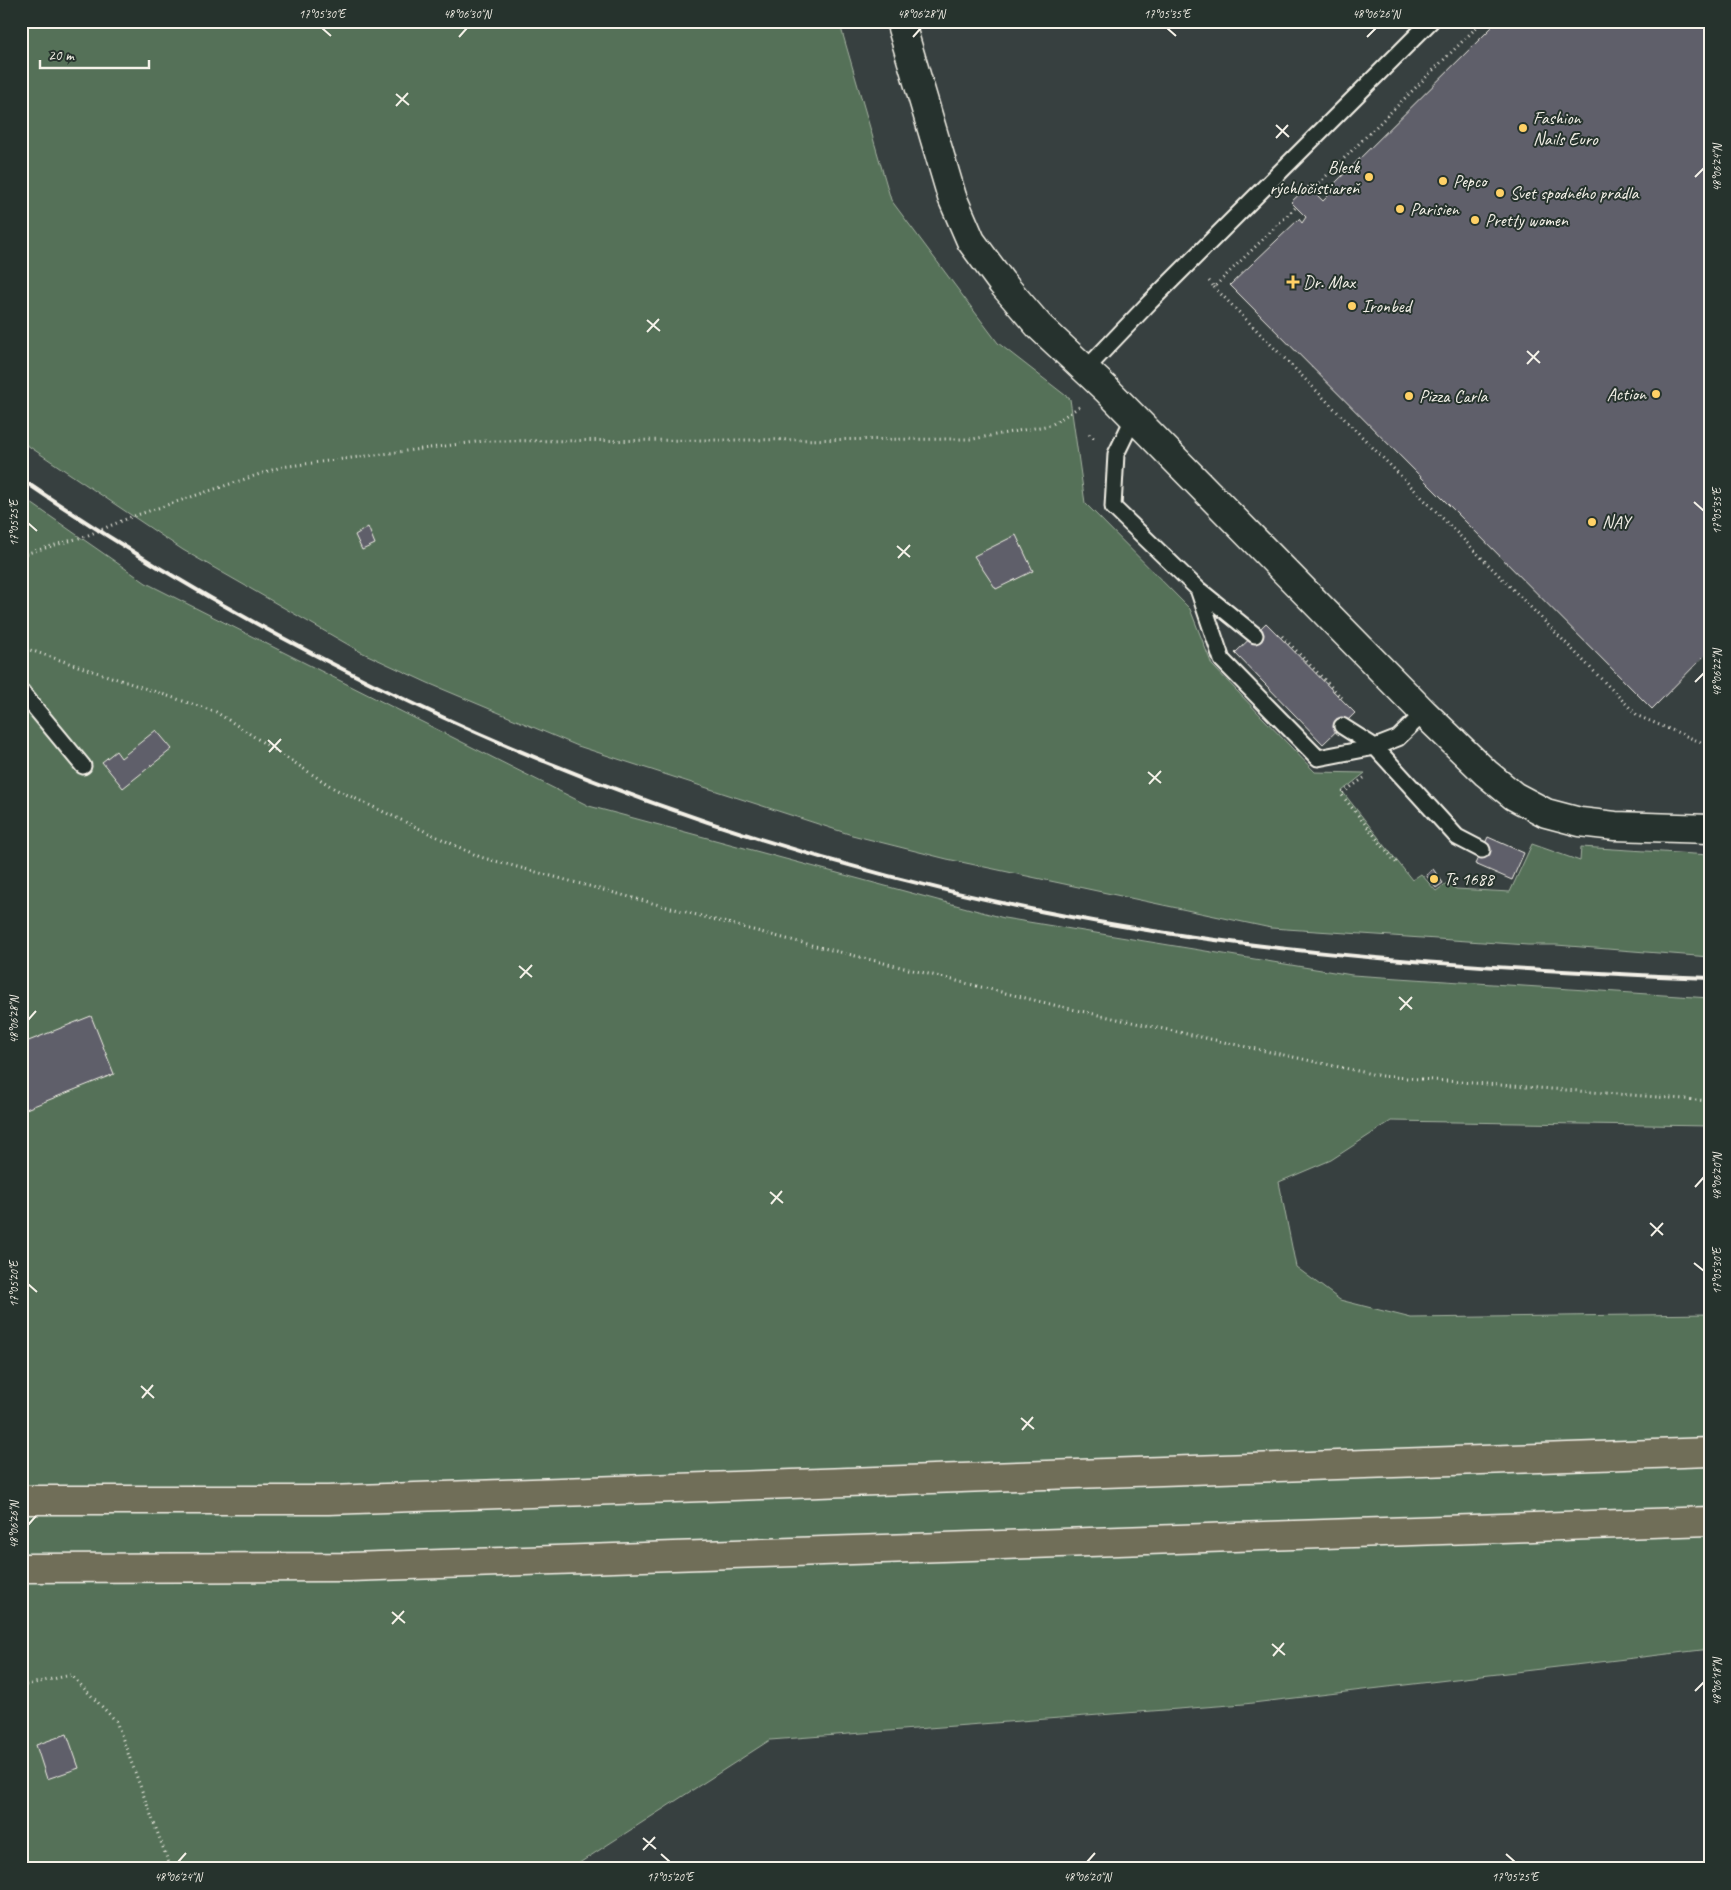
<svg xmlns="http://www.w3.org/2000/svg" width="1731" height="1890" font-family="Caveat,sans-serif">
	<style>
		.green { fill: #547159; stroke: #a4b1a0 }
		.building { fill: #5e5e6b; stroke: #f4f1e8 }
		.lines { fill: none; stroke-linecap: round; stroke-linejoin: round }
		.service-casing { stroke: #f4f1e8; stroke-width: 19 }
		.minor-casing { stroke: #f4f1e8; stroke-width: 31 }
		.motorway-casing { stroke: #f4f1e8; stroke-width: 31 }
		.path { stroke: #f4f1e8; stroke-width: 3; stroke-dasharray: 1 4; stroke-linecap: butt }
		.service { stroke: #26332d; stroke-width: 15 }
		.minor { stroke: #26332d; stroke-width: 28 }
		.motorway { stroke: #706e59; stroke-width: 28 }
		.rail { stroke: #f4f1e8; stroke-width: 4 }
		.ticks { fill: none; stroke: #f4f1e8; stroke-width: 2 }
		.poi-dot { fill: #ffd166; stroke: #26332d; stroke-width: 2 }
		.labels { text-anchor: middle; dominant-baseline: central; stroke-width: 4; stroke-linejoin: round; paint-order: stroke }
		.poi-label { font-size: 18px; fill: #f4f1e8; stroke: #26332d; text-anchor: start }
		.neatline { fill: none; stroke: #f4f1e8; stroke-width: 2 }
		.ticks-label { font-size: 12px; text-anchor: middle; fill: #f4f1e8 }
	</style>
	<rect width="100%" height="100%" fill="#374040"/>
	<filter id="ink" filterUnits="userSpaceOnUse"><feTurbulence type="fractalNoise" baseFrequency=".02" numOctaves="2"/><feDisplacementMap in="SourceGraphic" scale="10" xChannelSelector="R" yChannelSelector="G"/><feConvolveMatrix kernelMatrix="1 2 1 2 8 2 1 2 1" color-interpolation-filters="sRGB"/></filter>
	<g filter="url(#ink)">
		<path class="green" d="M21,21H839L891,200L998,343L1070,399L1085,503L1190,609L1212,665L1315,772L1365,773L1342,791L1412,880L1421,874L1436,891L1447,883L1456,889L1510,892L1532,844L1580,861L1581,847L1710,855V957L1556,945H1528L1271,928L947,859L852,835L578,746L428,683L361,652L183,550L21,441Z
			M21,496L146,583L589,806L1004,918L1352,975L1710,998V1126L1391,1121L1331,1160L1279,1182L1296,1267L1340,1300L1411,1318L1710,1314V1649L1244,1704L770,1740L570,1869H21Z"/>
		<path class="building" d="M1498,21H1710V650L1652,709L1230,285L1299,219L1302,223L1306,217L1291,202L1308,186L1323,201L1328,196L1325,193L1327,191Z
			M368,527L375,544L362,550L355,535Z
			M1016,535L1033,571L996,589L974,556Z
			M1266,623L1355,713L1323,744L1235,653Z
			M156,730L172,749L123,788L102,762L116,751L121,758Z
			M1488,837L1524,853L1512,880L1475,864Z
			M1433,869L1443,883L1436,888L1426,875Z
			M91,1016L114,1074L21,1111V1044Z
			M67,1734L79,1768L47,1779L36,1745Z"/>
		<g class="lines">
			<defs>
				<path id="service" d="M1086,369L1150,302L1431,21
					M1134,417L1116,454L1113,507L1198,589L1255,635
					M1198,589L1222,660L1318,758L1375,747L1457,837L1482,850
					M21,691L83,766
					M1342,726L1375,747L1398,738L1424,713"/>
				<path id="minor" d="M900,21L952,197L971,241L1002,283L1039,326L1106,389L1424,713L1486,773L1514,796L1546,813L1580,822L1615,826L1710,829"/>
				<path id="motorway" d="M21,1500H328L1710,1452
					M21,1568L350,1567L1710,1521"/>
			</defs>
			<use href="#service" class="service-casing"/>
			<use href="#minor" class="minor-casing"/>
			<use href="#motorway" class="motorway-casing"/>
			<path class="path" d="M1312,190L1483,21
				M1209,281L1214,287L1296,207
				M1214,287L1638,716L1710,746
				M1089,434L1095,439
				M21,555L86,536L131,517L281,467L484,441L973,439L1051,425L1079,407
				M1282,636L1344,700
				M21,647L216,712L335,789L480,857L783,938L1062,1007L1381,1076L1710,1101
				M1364,778L1341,794L1398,865
				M21,1686L71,1675L116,1721L171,1869"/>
			<use href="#service" class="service"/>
			<use href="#minor" class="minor"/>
			<use href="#motorway" class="motorway"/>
			<path class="rail" d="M21,479C330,690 673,837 1040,911C1260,955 1486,969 1710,978"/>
		</g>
	</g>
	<path class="ticks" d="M322,28L331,36M1167,28L1176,36M459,37L467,28M913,37L921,28M1367,37L1376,28M396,94L409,105M396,106L408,93M1276,125L1289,137M1276,138L1288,125M1695,177L1704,168M647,320L660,331M647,332L659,319M1527,351L1540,363M1527,364L1539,351M1694,502L1704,511M28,523L37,531M897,546L910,557M898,558L910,545M1695,682L1704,673M268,740L281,752M269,752L281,739M1148,772L1161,783M1149,784L1161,771M519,966L532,977M520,978L532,965M1399,997L1412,1009M1400,1010L1412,997M28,1020L36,1011M1695,1187L1704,1177M770,1192L783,1203M771,1204L782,1191M1650,1223L1663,1235M1651,1236L1663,1223M1694,1263L1704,1271M28,1284L37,1292M141,1386L154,1398M142,1398L153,1385M1021,1418L1034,1429M1022,1430L1033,1417M28,1525L36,1516M392,1612L405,1623M392,1624L404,1611M1272,1644L1285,1655M1273,1656L1284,1643M1695,1691L1704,1682M643,1838L656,1849M643,1850L655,1837M661,1854L670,1862M1506,1854L1515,1862M178,1862L186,1853M1087,1862L1095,1853"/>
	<g class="poi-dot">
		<circle cx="1523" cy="128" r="5"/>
		<circle cx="1369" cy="177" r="5"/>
		<circle cx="1443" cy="181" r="5"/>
		<circle cx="1500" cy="193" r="5"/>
		<circle cx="1400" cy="209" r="5"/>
		<circle cx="1475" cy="220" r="5"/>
		<path d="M1290.5 274.5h5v5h5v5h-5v5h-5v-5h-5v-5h5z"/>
		<circle cx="1352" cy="306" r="5"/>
		<circle cx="1656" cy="394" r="5"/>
		<circle cx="1409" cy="396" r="5"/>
		<circle cx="1592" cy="522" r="5"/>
		<circle cx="1434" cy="879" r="5"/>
	</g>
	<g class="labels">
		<g class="poi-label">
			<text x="1533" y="118">Fashion<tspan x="1533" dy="21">Nails Euro</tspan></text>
			<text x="1359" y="167" text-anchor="end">Blesk<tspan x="1359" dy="21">rýchločistiareň</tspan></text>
			<text x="1453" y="181">Pepco</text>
			<text x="1510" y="193">Svet spodného prádla</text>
			<text x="1410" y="209">Parisien</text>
			<text x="1485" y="220">Pretty women</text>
			<text x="1303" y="282">Dr. Max</text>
			<text x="1362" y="306">Ironbed</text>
			<text x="1646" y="394" text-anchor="end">Action</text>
			<text x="1419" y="396">Pizza Carla</text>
			<text x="1602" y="522">NAY</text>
			<text x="1444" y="879">Ts 1688</text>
		</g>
	</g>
	<rect width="1731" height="1890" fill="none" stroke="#26332d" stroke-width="55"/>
	<path d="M40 60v8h109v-8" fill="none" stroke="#f4f1e8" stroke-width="2.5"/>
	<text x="48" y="60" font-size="15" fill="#f4f1e8" stroke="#26332d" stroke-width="4" paint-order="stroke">20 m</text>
	<rect x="28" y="28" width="1676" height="1834" class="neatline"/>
	<g class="ticks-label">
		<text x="322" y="18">17°05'30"E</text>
		<text x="467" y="18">48°06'30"N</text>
		<text x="921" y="18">48°06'28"N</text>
		<text x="1167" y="18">17°05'35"E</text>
		<text x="1376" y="18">48°06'26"N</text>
		<text transform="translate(1717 168) rotate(-90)" y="4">48°06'24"N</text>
		<text transform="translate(1717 511) rotate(-90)" y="4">17°05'35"E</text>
		<text transform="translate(14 523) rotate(-90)" y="4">17°05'25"E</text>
		<text transform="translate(1717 673) rotate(-90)" y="4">48°06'22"N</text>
		<text transform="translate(14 1020) rotate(-90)" y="4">48°06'28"N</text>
		<text transform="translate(1717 1177) rotate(-90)" y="4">48°06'20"N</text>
		<text transform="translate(1717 1271) rotate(-90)" y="4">17°05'30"E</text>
		<text transform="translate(14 1284) rotate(-90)" y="4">17°05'20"E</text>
		<text transform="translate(14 1525) rotate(-90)" y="4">48°06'26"N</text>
		<text transform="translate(1717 1682) rotate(-90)" y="4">48°06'18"N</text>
		<text x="178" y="1881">48°06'24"N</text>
		<text x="670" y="1881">17°05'20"E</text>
		<text x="1087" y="1881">48°06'20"N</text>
		<text x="1515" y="1881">17°05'25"E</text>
	</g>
</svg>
